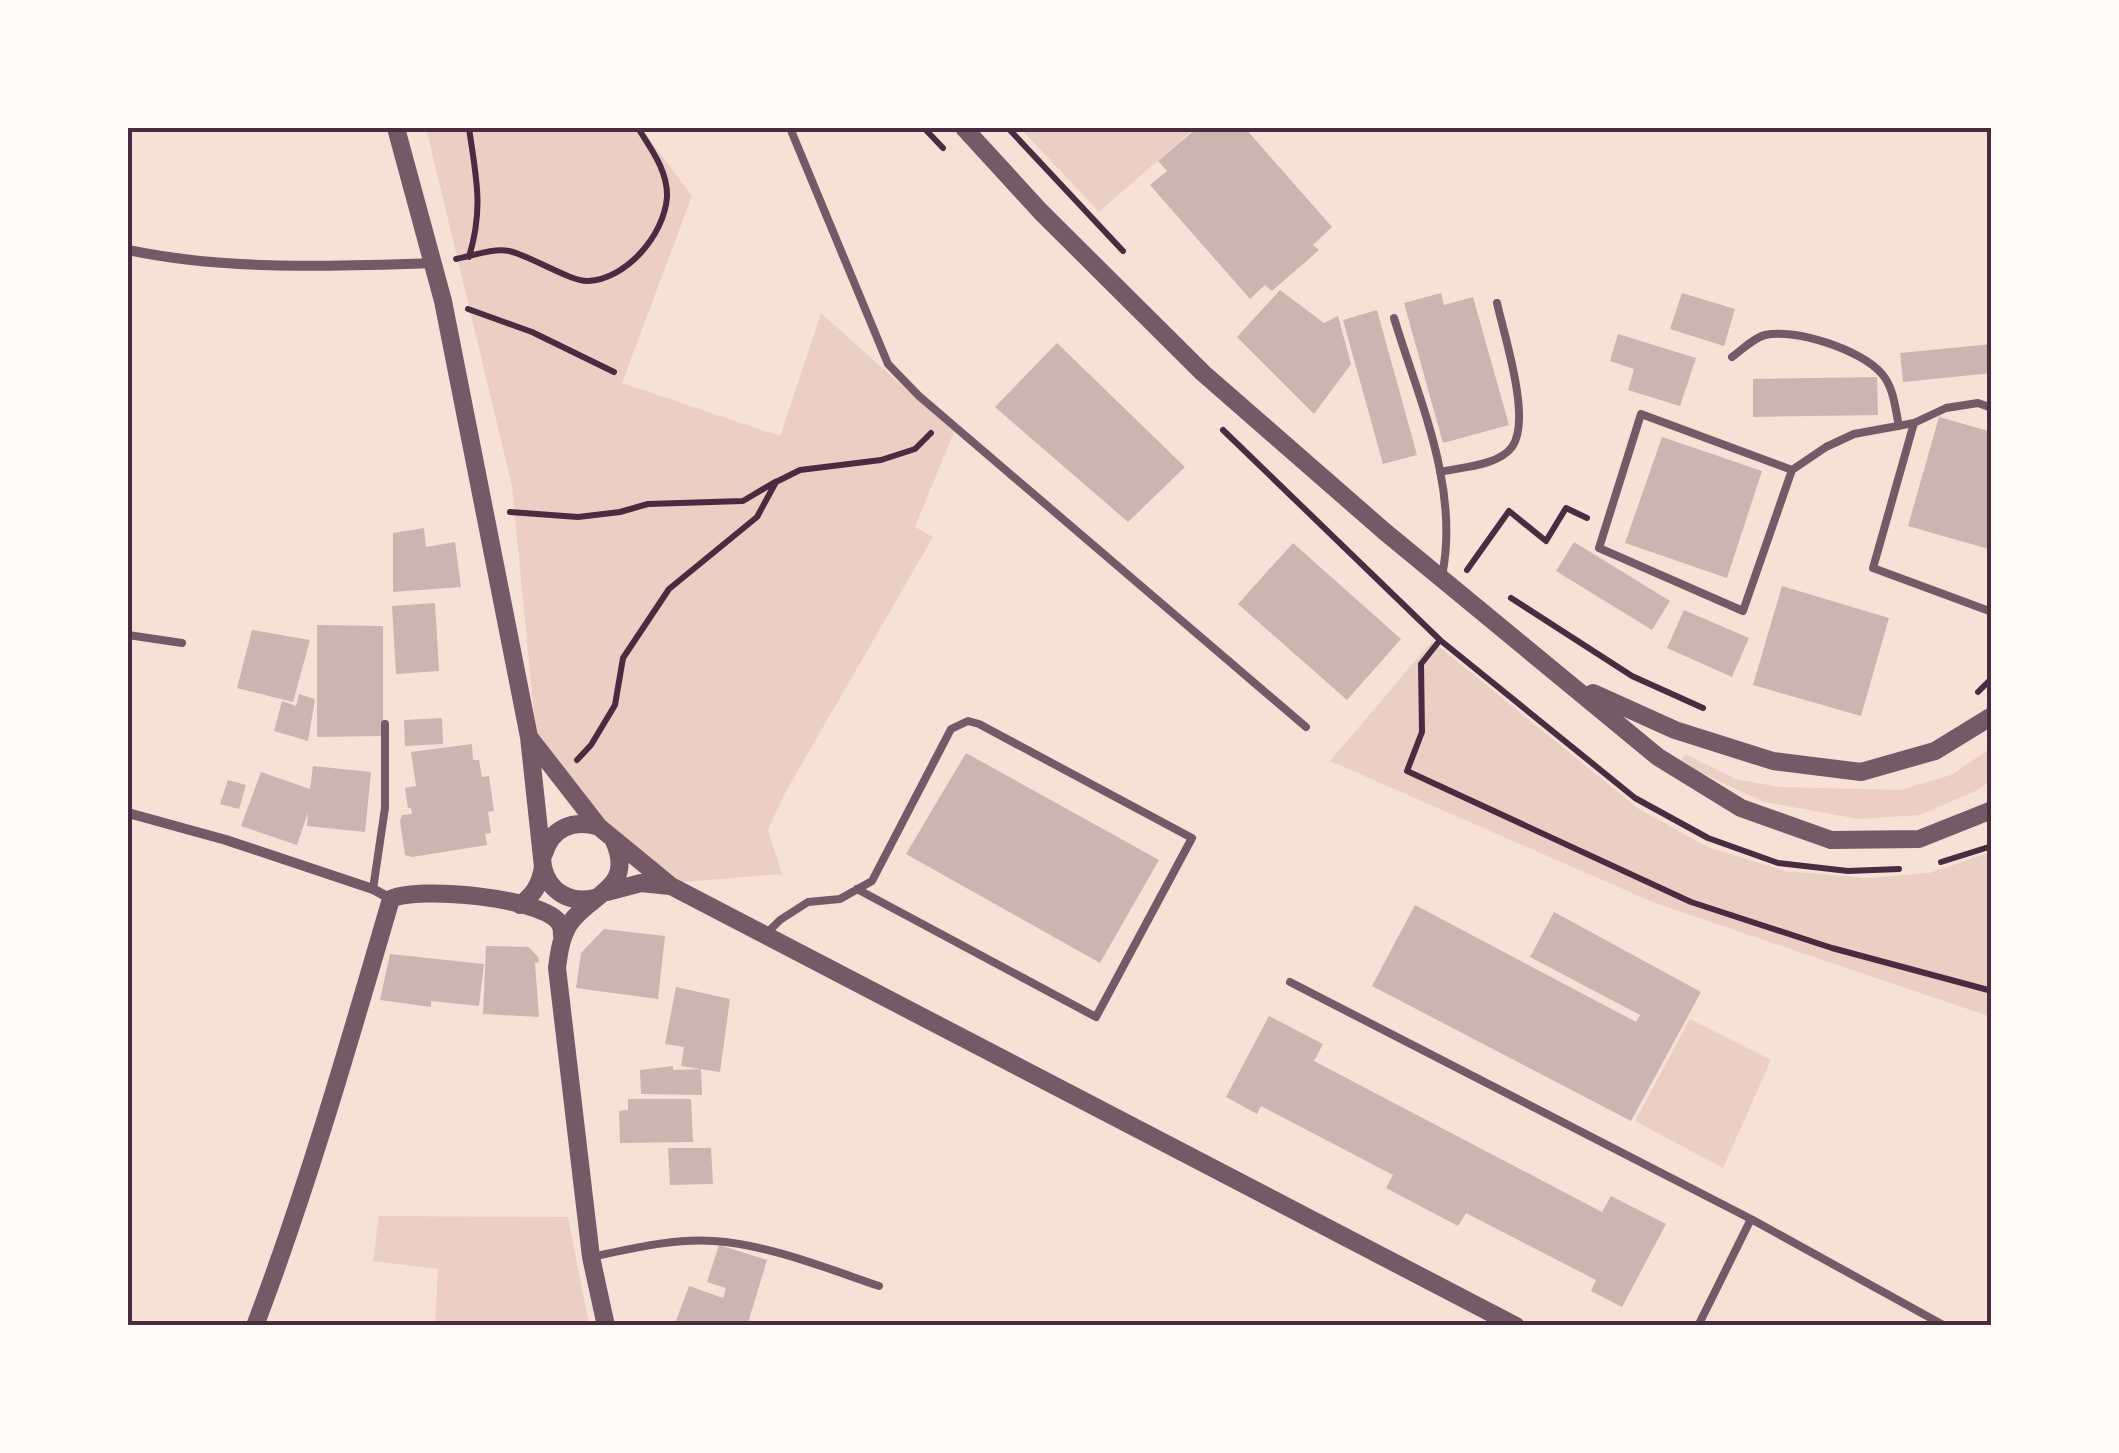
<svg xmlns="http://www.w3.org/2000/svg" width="2119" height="1453" font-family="Mulish,sans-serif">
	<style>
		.green { fill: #ebcfc5 }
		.building { fill: #ccb4b1 }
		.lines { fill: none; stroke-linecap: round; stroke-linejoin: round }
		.path { stroke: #4a2c40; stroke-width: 6 }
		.service { stroke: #755966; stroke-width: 8 }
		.minor { stroke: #755966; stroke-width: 10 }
		.tertiary { stroke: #755966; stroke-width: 18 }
		.neatline { fill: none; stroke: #4a2c40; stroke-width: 4 }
	</style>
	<rect width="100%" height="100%" fill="#f7e1d7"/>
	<path class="green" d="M426,128H641L692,196L622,383L780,436L821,313L954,432L915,527L933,537L785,793L768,830L782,874L682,882L601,820L536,734L512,486Z
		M1020,128H1195L1099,212Z
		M1432,641L1639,809L1708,847L1785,871L1867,878L1929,873L1991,852V1017L1655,903L1330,761Z
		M1991,748L1992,778L1980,789L1920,815L1859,819L1764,802L1680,763L1685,754L1735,779L1780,787L1900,790L1951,775Z
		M1690,1019L1771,1060L1723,1168L1635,1121Z
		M379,1216L568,1217L589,1325H435L438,1269L373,1261Z"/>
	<path class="building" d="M1197,128L1212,131L1216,128H1245L1332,227L1313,245L1319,250L1272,291L1265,285L1250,299L1150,185L1167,171L1158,161Z
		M1280,290L1324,323L1338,316L1351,364L1314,414L1237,337Z
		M1441,293L1444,305L1473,297L1509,425L1443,443L1404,303Z
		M1682,293L1735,309L1724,346L1670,329Z
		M1377,310L1417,455L1383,464L1343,320Z
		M1618,334L1696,358L1680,406L1628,390L1634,369L1610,361Z
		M1057,343L1185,467L1128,522L995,407Z
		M1992,344V373L1903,382L1900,353Z
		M1877,377L1878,415L1753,417V379Z
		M1939,417L1992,432V550L1908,526Z
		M1662,437L1762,471L1727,578L1625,543Z
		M424,528L426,547L455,542L461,587L393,592V533Z
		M1574,542L1670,601L1652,630L1556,571Z
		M1293,543L1401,639L1347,700L1238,604Z
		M1782,586L1889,618L1861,716L1753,685Z
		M435,603L439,671L396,674L392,606Z
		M1684,610L1749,638L1732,677L1667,648Z
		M317,625L383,626V736L317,737Z
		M252,630L310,640L293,702L237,688Z
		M299,694L315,699L308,741L274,731L282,701L296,706Z
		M442,718L443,744L405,746L404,720Z
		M472,744L473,760H479L482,777L489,776L494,811L488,812L491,833L485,834L487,845L412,857L405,855L400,821L402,815L412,814L411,808H408L405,788L416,786L411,752Z
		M966,753L1159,860L1100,963L906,854Z
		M313,766L371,772L365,832L307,826L308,812L297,845L241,826L261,772L310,789Z
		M228,780L246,785L239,809L220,804Z
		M1415,905L1636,1022L1640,1015L1530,957L1554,912L1701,992L1631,1121L1372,986Z
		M604,929L665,936L658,999L576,988L581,953Z
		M486,946L529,947L538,957L539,962L535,963L539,1017L483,1014Z
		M390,954L484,964L479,1006L431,1001V1007L380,1000Z
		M676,987L730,999L720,1072L681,1066L684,1047L665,1044Z
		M1269,1016L1323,1044L1314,1061L1602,1212L1611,1196L1666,1224L1622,1307L1591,1291L1596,1280L1466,1213L1458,1226L1386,1188L1393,1175L1261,1106L1257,1114L1226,1097Z
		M673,1066V1070L701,1069L702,1095L641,1094L640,1070Z
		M628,1099H691L693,1142L620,1143L619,1111L628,1110Z
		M668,1148H711L713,1184L670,1185Z
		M719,1245L767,1260L747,1326H674L689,1286L723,1298L726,1288L707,1282Z"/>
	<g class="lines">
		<path class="path" d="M924,128L943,148
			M1008,128L1123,251
			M469,257C484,207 476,178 469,128
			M456,259C472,256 493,248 509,251C531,256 571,282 588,281C626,279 664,236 667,197C668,171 651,149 638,128
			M468,309L532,332L614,372
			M1223,430L1440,640L1635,798L1708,838L1778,863L1848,871L1899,869
			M510,512L578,517L620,512L648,504L743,501L775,482
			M1467,570L1509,511L1546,541L1566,508L1587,518
			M1511,598L1632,676L1703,708
			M1440,640L1421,664L1422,732L1407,771L1691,902L1832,948L1992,991
			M1978,692L1992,678
			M577,760L591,745L615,705L623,658L669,589L757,517L776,482L800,470L881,460L915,449L931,433
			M1941,862L1992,846"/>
		<path class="service" d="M790,128L888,364L919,396L1306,727
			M1394,318C1419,400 1460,488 1442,576
			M1732,357C1742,350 1753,338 1765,335C1795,328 1862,350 1882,374C1894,388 1895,408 1899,426
			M1914,423L1873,568L1992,612
			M1792,470L1641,414L1599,548L1743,611L1792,470L1826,447L1854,434L1914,423L1946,408L1978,403L1992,408
			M1440,472C1461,467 1498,466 1512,447C1532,420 1504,335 1497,303
			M128,635L182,643
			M373,889L385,808V724
			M765,935L780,920L808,902L840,899L872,881L951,729L968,721L979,724L1192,838L1096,1017L857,889
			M1290,982L1751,1219L1945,1326
			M591,1257C630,1249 674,1238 714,1241C770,1245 826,1268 879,1286
			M1698,1326L1751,1219"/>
		<path class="minor" d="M128,250C228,271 333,266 435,263
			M128,813L226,840L373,889L391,899"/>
		<path class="tertiary" d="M396,128L443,301L529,737L543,867C540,885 534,894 520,905
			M964,128L1041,212L1203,373L1384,531L1658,757L1741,808L1831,840L1919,839L1992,810
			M1593,693L1675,730L1773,761L1861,772L1935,751L1992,716
			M529,737L599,827L671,886L1516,1326
			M544,854C551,828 573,819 599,827
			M543,867C549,892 570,904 595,898
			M607,892L641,883L670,886
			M255,1326C308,1186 349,1043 391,899C419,886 536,897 558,921C562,927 562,929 562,936
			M606,1326L591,1257L557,968C559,952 561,937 570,923C592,892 635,889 614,841"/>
	</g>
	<rect width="2119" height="1453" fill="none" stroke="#fffaf5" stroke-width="260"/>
	<rect x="130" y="130" width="1859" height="1193" class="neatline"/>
</svg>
